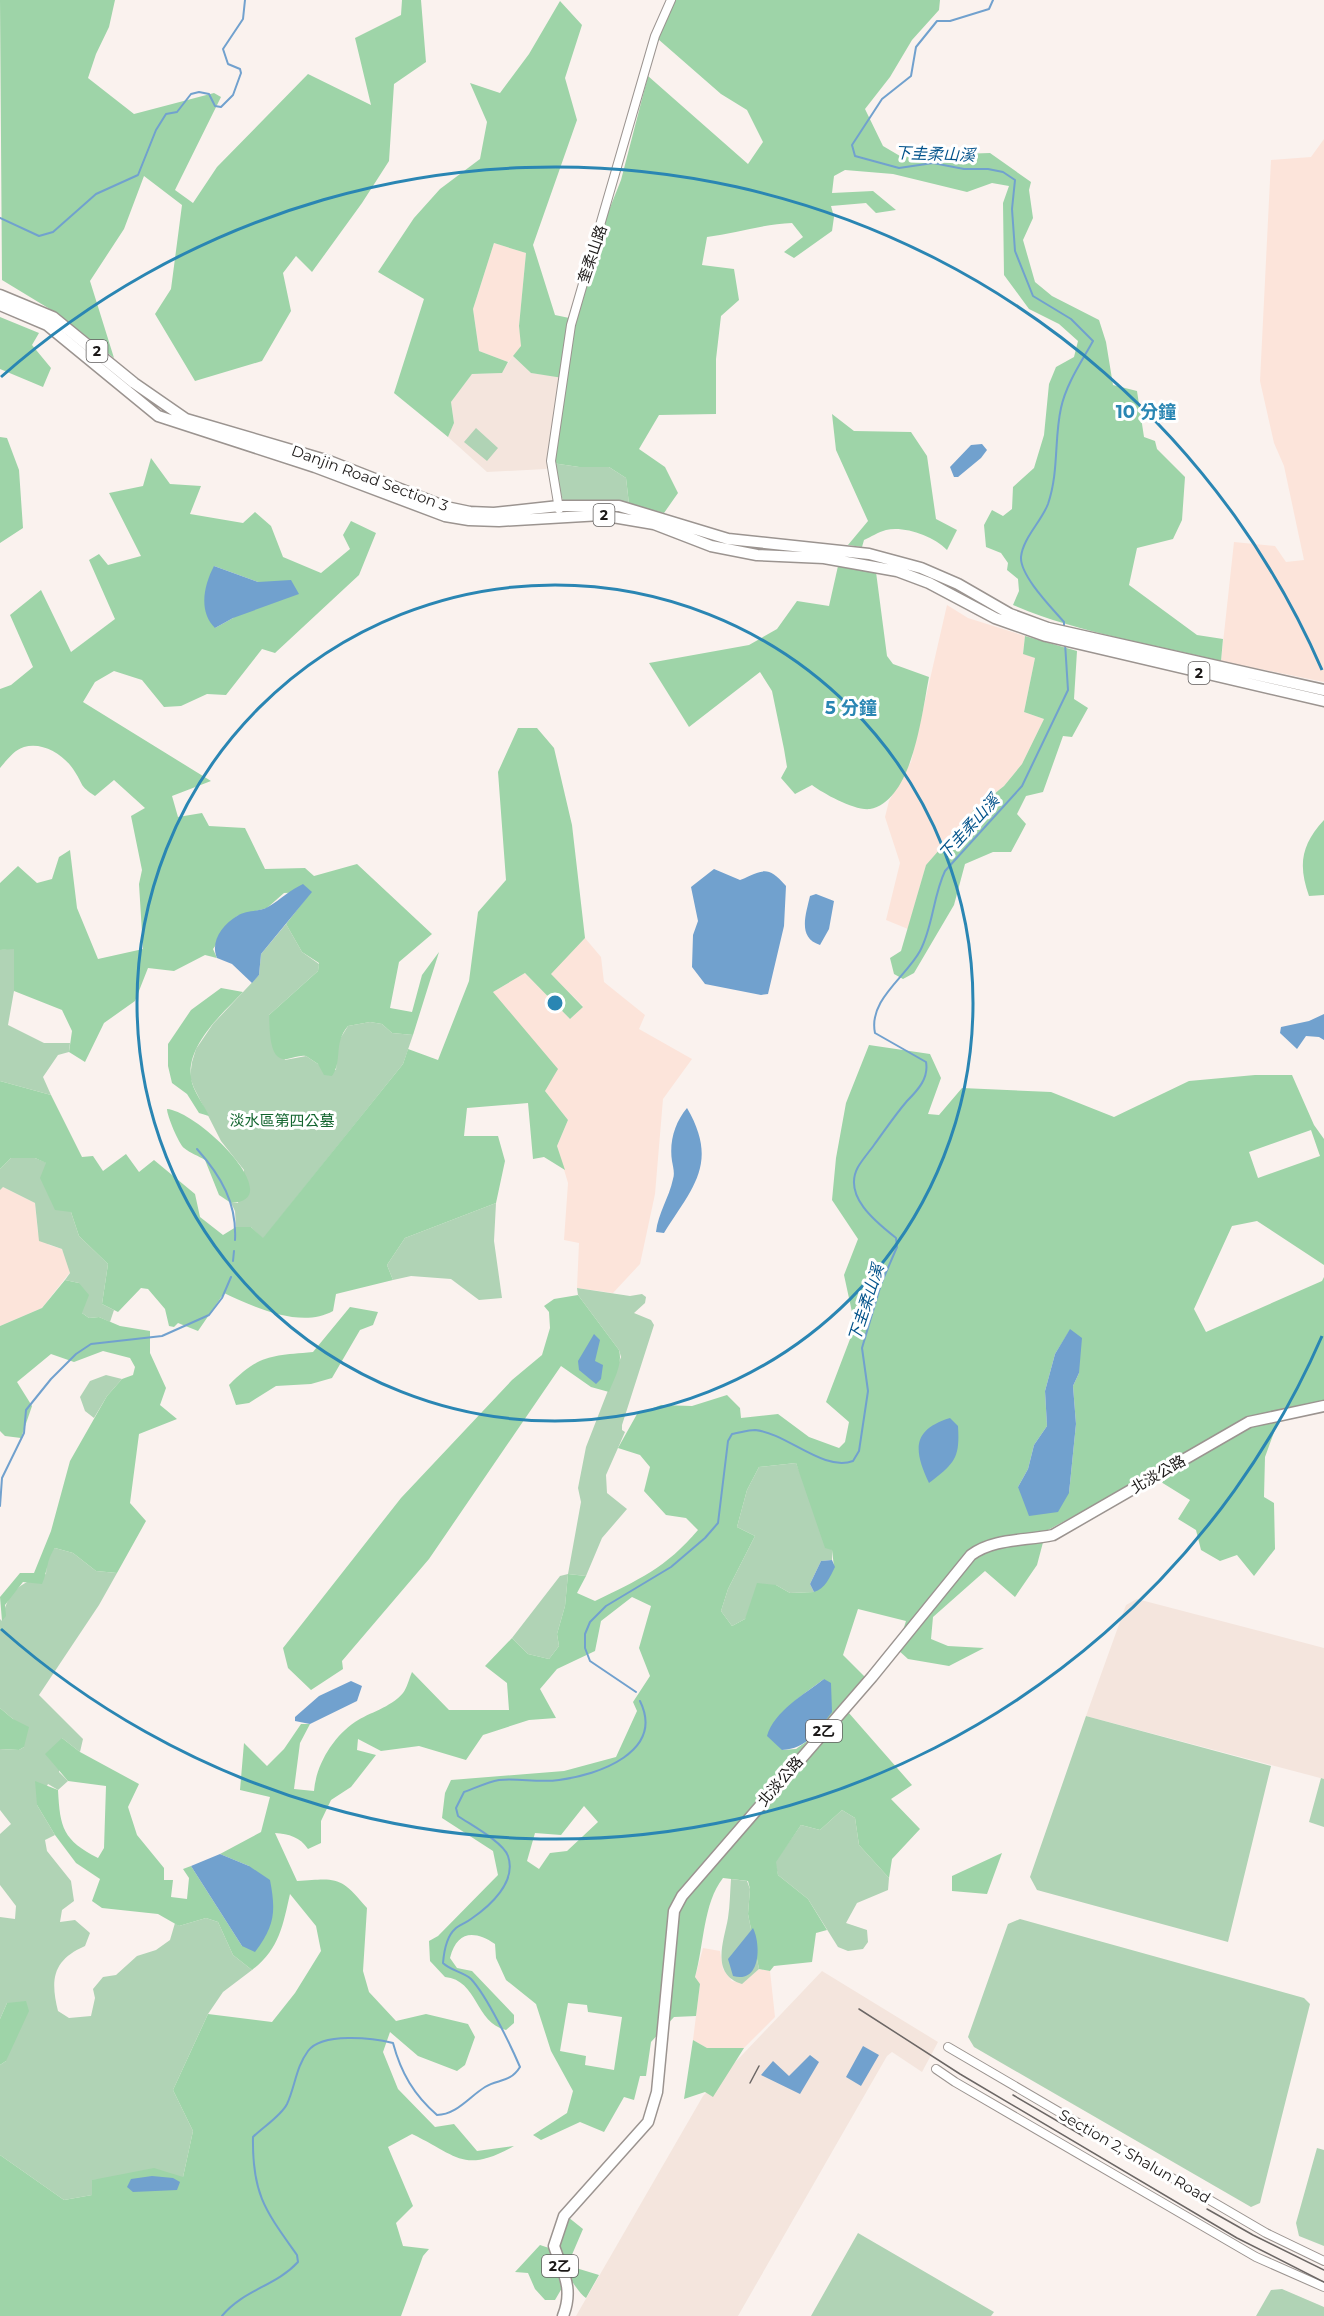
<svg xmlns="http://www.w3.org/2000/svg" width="1324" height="2316" font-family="Montserrat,'Noto Sans TC',sans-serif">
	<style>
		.built { fill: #f4e5dd }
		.industrial { fill: #fce4da }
		.green { fill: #b0d3b5 }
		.forest { fill: #9ed4a8; fill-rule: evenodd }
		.water { fill: #71a1ce }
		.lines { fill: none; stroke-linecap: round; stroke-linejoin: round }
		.stream { stroke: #71a1ce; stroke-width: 2 }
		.tertiary-casing { stroke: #9b9490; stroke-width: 10 }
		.primary-casing { stroke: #9b9490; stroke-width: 13 }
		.tertiary { stroke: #fff; stroke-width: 8 }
		.primary { stroke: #fff; stroke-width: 10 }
		.tram { stroke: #6c6765; stroke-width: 1.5 }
		.ring { fill: none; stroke: #2a86b3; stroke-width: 3 }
		.labels { text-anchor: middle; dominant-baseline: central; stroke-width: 6; stroke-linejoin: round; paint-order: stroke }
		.shield { fill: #fff; stroke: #605e5d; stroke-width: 1.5 }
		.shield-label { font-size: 14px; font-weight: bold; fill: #1c1918 }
		.street-label { font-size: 15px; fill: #1c1918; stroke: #fff }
		.park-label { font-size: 15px; fill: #12642e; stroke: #fff }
		.water-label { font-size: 16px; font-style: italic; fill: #03538b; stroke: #fff }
		.centre { fill: #2a86b3; stroke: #fff; stroke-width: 3 }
		.ring-label { font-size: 18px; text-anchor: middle; font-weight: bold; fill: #2a86b3; stroke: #fff; stroke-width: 6; stroke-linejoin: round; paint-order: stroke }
	</style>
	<rect width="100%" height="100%" fill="#faf2ee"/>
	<path class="built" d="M513,356L531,373L563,377L552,463L546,469L487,472L448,437L454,423L451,402L472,374L501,373Z
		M1137,1599L1324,1648V1779L1086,1716L1126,1605Z
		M822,1971L938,2042L922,2072L892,2052L887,2056L738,2316H576L703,2096Z"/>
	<path class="industrial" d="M1324,139V682L1221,661L1234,542L1275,546L1286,562L1304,560L1284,466L1274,443L1260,381L1271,160L1311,157Z
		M494,243L526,253L519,326L522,346L508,362L479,351L473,309Z
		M947,605L968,618L1025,636L1023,653L1035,658L1024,712L1044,719L1022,764L1004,786L974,810L926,865L908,929L886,920L900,863L885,817L889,801L911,762Z
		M585,938L601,957L604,982L645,1015L639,1029L692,1059L663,1099L655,1194L640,1264L613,1293L577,1288L579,1243L564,1240L568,1183L557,1146L568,1120L545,1091L493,992L525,973L570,1019L583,1006L550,974Z
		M0,1182L3,1187L35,1203L38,1233L49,1245L62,1249L71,1271L42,1308L0,1326Z
		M703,1948L720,1951L723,1969L732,1981L742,1983L759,1969L770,1971L775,2017L744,2048H707L693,2040L700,1984L695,1977Z"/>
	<path class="green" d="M476,428L498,448L487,461L464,442Z
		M552,463L579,467H609L626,478L629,504L563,501Z
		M286,924L302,952L319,964L318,971L269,1015L285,1060L306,1056L318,1064L336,1070L338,1042L348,1026L370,1022L382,1024L392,1033L413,1035L403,1064L263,1239L251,1227H236L235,1211L231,1203H238L244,1170L221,1141L194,1088L190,1077L192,1062L196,1049L213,1024L259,975L261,954Z
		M14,948V991L8,1025L44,1043H70L69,1052L58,1055L43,1077L51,1095L0,1081V950Z
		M11,1158H35L47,1163L71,1212L79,1236L108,1264L102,1304L114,1310L110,1322L99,1317L89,1318L82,1313L79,1283L65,1280L70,1273L62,1249L39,1241L35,1203L3,1187L0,1190V1169Z
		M496,1203L494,1241L502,1298L479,1300L451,1279L411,1276L393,1280L387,1265L405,1238Z
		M577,1288L630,1296L642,1294L646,1297L645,1303L634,1313L651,1320L654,1325L622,1425V1430L625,1432L606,1475L607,1493L627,1509L602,1538L586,1576L568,1574L565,1606L557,1634L559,1646L549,1659L528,1654L512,1638L560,1576L568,1574L581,1502L578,1488L586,1447L621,1357L619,1350L578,1295Z
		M106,1375L122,1379L107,1396L94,1418L85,1411L80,1397L90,1381Z
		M796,1463L832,1550V1560L821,1561L810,1584L814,1592L790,1593L776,1585L745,1619L732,1626L721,1611L728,1589L755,1536L737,1527L747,1490L759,1467Z
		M55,1548L73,1553L96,1571L117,1573L99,1605L39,1695L83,1739L80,1752L62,1738L59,1772L68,1781L58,1790L48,1784L37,1805L55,1835L45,1840L47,1851L71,1881L74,1901L62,1910L60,1922L75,1920L90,1933L85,1946C53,1960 50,1979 58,2011L69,2018L91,2016L95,1998L93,1989L103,1977L116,1975L137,1956L156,1950L170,1940L175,1923L179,1926L206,1918L218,1922L233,1955L252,1970L223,1992L208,2014L173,2090L193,2131L183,2177L92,2180V2195L64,2200L0,2155V2065L6,2061L7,2003L0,2019V1917L15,1919L16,1906L0,1885V1834L11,1824L0,1810V1749L19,1750L24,1747L13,1719L0,1708V1619L2,1621C7,1591 19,1584 46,1574L47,1558Z
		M1086,1716L1271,1766L1228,1942L1037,1890L1030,1877Z
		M1321,1778L1324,1779V1827L1309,1822Z
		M842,1810L855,1818L859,1845L889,1878L888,1890L857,1903L846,1923L867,1930L868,1942L863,1949L848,1951L838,1947L808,1899L778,1875L775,1862L801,1825L820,1830Z
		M731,1879L747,1881L750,1889L748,1914L759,1969L742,1984C710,1974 724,1941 728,1918C730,1905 730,1892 731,1879Z
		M1020,1919L1304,1998L1310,2004L1260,2203L1251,2207L974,2047L968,2037L1008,1924Z
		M1317,2148L1324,2150V2246L1299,2236L1296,2223Z
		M858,2233L994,2312L991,2316H811Z
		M1282,2289L1324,2307V2316H1256L1271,2290Z"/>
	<path class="forest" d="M0,0H115L109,27L96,54L88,78L134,114L214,93L221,97L175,190L193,203L217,167L308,74L371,105L355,38L401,15L402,0H421L426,62L394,84L389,161L362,203L312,272L296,256L283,273L291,311L262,361L195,381L155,314L171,289L182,205L144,176L124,229L90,281L114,358L58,314L2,280Z
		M670,0H940L939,10L912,40L890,77L865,109L883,146L900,156L990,153L1031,182L1029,190L1033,218L1023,240L1035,282L1052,296L1099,320L1106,342L1113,385L1137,391L1144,437L1155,441L1157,449L1185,477L1182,520L1173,539L1137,548L1129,585L1197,635L1223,639L1221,661C1152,644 1078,633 1013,605L1019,591L1018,579L1007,570L1008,563L1001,553L986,547L984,525L992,510L1003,516L1012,509L1013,487L1034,468L1044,435L1049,384L1056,367L1074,357L1078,341L1059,324L1029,309L1004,275L1003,203L1009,186L992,183L967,192L893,174L845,170L834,176L832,193L873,191L896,210L876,213L866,203L831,206L834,217L832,231L794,258L784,252L803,237L792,223C764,224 736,233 707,237L702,265L734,269L739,300L721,316L716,359V414L659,415L639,449L665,467L678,493L664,513L629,504L626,478L609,467H579L552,463L563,378L531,373L513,356L521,346L519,326L526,253L494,243L473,309L479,351L508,362L502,373L472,374L451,402L454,423L448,437L394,393L424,299L378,272L414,218L440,189L480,159L487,122L470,83L500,93L529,54L560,1L582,25L565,78L577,120L533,245L555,315L574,319L586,268L621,180L648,76L748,164L763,142L747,110L721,94L658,39Z
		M0,317L39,333L32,345L51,368L43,387L0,369Z
		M832,414L854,431L911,432L927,456L936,519L957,530L947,550C933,536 905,526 886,530C878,532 871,537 864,540L862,547L848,545L868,521L836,450Z
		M0,437L7,438L19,470L23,528L0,543Z
		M151,458L170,484L201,486L190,514L243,523L255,512L271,526L283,557L321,573L350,549L343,535L351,521L376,533L359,575L275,653L262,649L226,695L207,694L181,706L164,707L142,680L114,671L95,682L83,702L211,781L172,796L178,817L202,813L209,826L245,828L265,869L305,868L314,876L357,864L432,934L399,962L390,1008L412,1012L422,975L439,952L413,1035L392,1033L382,1024L370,1022L348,1026C333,1043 343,1061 332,1076L324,1075L318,1064L306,1056C299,1055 294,1058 287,1059C268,1062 270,1027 269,1015L318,971L319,963L302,952L286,924L311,892L284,893L267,908L237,916L213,949L217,958L205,955L174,971L148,968L135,1001L104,1023L85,1062L69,1052L72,1031L62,1010L14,991V949L0,950V883L18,866L37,883L52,879L59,857L70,850L77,908L98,959L143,949L139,884L142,870L131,816L145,808L114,780L95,796C79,785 84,786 75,772C66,756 43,741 24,747C14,750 7,760 0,768V689L11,685L33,667L10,615L41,590L71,652L115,619L89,560L99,554L108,565L141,556L109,493L143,486ZM214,566L258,582L233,618L215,628Z
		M838,566L876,572L887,656L893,664L929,677C922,712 913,801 870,809C855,811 824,794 812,785L795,794L781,778L787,767L784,749L772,691L760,672L689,727L649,663L749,645L777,629L797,601L829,606Z
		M1025,636L1077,651L1074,699L1088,708L1072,737L1063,736L1043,792L1026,796L1017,814L1026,824L1011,852H993L965,864L954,905L914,973L903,979L894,974L890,958L901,951L926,865L974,810L1004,786L1022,764L1044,719L1024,712L1035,658L1023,654Z
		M518,728H537L554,748L572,825L585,938L551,974L583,1007L570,1019L525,973L493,992L558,1069L545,1091L568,1120L557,1146L565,1170L544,1157L533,1159L528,1103L467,1108L464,1136H498L505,1161L496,1203L405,1238L387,1265L393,1280L336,1294L333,1311C301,1329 254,1307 224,1293L198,1331L178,1323L174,1327L169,1326L165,1309L148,1289L141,1288L118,1312L102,1304L108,1264L79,1236L71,1212L55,1210L40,1178L46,1163L35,1158H11L0,1169V1081L51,1095L82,1157L93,1156L103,1171L126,1154L139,1172L154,1160L195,1194L200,1217L223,1235L236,1227H251L263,1238L403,1064L408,1049L438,1060L469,981L478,912L506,880L498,772Z
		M1324,820V895L1309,896C1298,865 1301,845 1324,820Z
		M221,988L243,992C223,1013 186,1045 191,1078C193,1092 204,1104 209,1116L199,1113L187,1094L172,1083L168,1066V1044L191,1010Z
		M869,1045L930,1054L941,1078L928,1114L939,1115L962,1088L1051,1092L1114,1117L1189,1081L1255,1075H1292L1314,1125L1324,1139V1265L1257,1221L1232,1226L1194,1309L1206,1332L1322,1281L1324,1277V1409L1280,1416L1265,1457L1264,1497L1274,1503L1275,1549L1254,1576L1237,1555L1220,1561L1201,1550L1196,1530L1178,1519L1190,1500L1161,1482L1145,1478L1046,1531L1037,1565L1015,1597L985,1571L933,1617L931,1639L948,1646L984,1648L949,1666L908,1659L897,1649L906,1621L858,1609L843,1655L872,1684L848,1712L912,1785L891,1799L920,1829L892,1859L889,1878L859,1845L855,1818L842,1810L820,1830L801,1825L776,1862L778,1875L808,1899L827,1930L816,1933L812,1962L774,1966L770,1971L759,1969L748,1914L750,1889L748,1881L723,1878C703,1903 704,1946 695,1977L700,1984L696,2016L674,2017L651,2042L646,2076H640L634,2100L624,2097L604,2132L580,2122L541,2140L533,2135L567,2113L573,2091L551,2051L536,2004L506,1980L496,1958L495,1944C474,1930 457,1931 450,1958L457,1968L472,1971L514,2015V2023L506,2030C475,2023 478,1980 445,1977L430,1961L429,1941L438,1936L498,1875L493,1851L442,1818L445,1793L451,1780L564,1771L616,1757L637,1711L633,1702L650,1676L639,1648L651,1606L632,1597L601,1621L595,1651L557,1669L540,1689L556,1718L529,1720L483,1735L466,1760L419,1746L381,1751L358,1739L357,1750L376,1755L351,1787L331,1800L321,1821V1843L308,1849C300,1837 289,1834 275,1833L297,1881C338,1878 340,1876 367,1908L363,1971L369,1992L396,2021L426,2014L468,2024L475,2037L465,2065L457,2071L418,2056L390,2032L383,2052L398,2089L435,2127L454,2124L477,2151L514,2146C463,2174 458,2156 412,2134L388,2147L413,2206L396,2223L403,2246L429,2249L423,2256L401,2316H0V2155L64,2200L92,2195V2180L154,2168L183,2177L193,2131L173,2090L208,2014L272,2022L295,1993L321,1951L316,1926L290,1894C283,1925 279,1950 252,1970L233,1955L218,1922L206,1918L179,1926L158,1914L102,1908L92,1901L100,1879L76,1863L55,1835L37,1805L35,1781L58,1790C60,1828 63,1840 98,1858L104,1848L106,1786L68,1781L45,1754L62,1738L80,1752L139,1784L128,1807L137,1835L164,1868V1880H173L171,1897L187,1899L189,1878L183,1869L191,1866L242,1946L249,1866L220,1854L261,1832L270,1797L240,1790L244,1743L267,1766L284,1749L301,1724H310L300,1743L294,1789L314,1791C316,1765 333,1737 355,1722C370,1712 390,1708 403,1693C407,1688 409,1679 412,1672L449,1710H509L507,1683L485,1666L512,1638L528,1654L549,1659L559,1646L557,1634L565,1606L568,1574L586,1576L577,1593L595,1601C638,1580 666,1568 698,1530L686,1518L666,1515L644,1491L650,1467L640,1455L618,1448L637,1414L661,1405L692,1406L727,1395L740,1408L741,1418L778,1414L809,1437L839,1448L845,1442L849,1422L826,1402L855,1326L844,1275L858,1239L832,1200L836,1158L846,1103ZM1311,1130L1320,1156L1258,1178L1249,1152ZM1070,1330L1079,1373L1073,1386L1076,1424L1069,1493L1018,1487L1028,1469L1034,1445L1047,1426L1045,1391L1055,1354ZM796,1463L825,1548L832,1550L834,1567L814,1592L790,1593L776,1585L757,1583L745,1619L732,1626L721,1611L728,1589L755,1536L737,1527L747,1490L759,1467ZM824,1679L810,1739L796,1749L782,1750C785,1701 786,1708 824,1679ZM584,1806L598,1822L567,1851L550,1853L539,1869L527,1861L535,1833L561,1835ZM568,2003L587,2005L588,2012L622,2017L614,2070L585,2065L586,2056L560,2051Z
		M167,1109C200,1112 289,1201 231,1203L219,1195L205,1160C199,1156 190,1153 184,1148C179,1144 167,1116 167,1109Z
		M65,1280L79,1283L89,1295L82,1313L89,1318L99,1317L120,1326L150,1331V1353L166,1388L160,1405L177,1419L139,1434L130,1503L146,1521L117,1573L96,1571L73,1553L55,1548C46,1560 48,1571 42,1584L23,1582L5,1605L6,1616L2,1621L0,1597L20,1573H34L51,1531L70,1461L107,1396L122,1379L133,1375L135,1367L130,1358L103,1351L74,1362L51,1354L17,1382L32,1406L21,1438L5,1436L0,1431V1326L42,1308Z
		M578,1295L619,1350C623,1364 614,1379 609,1392L591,1387L561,1366L429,1559L342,1661L343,1669L311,1690L288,1668L283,1648L401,1498L512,1380L542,1355L550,1328L549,1312L544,1306L554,1299Z
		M350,1307L378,1312L373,1325L360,1330L332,1378L311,1384L276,1386L249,1403L236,1405L229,1385C260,1354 271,1356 313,1352Z
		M0,1708L13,1719L29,1727L24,1747L19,1750L0,1749Z
		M1002,1853L987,1894L952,1891V1876Z
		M26,2001L29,2011L6,2061L0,2065V2019L7,2003Z
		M693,2040L707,2048H744L713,2097L705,2092L684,2099Z
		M568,2217L583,2229L571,2257L576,2268L599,2275L586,2298C574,2290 555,2253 559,2239C561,2232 565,2224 568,2217Z
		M540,2245L549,2248L562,2288L555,2300H545L535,2289L528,2273L515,2272Z"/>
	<path class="water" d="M982,444L987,450L981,458L958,477H954L950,467L971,445Z
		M214,566L258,582L291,580L299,594L233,618L215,628C198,611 204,585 214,566Z
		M714,869L740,880C764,870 767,865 786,886L784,926L768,994L761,995L705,984L692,967L693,935L698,921L691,887Z
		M303,884L312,892L261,954L259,975L252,983L232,964L217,958C210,942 222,925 237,916C246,910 259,912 268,907C281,899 290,890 303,884Z
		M816,894L834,901L829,929L820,945C797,938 806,914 810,896Z
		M1324,1014V1040L1319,1037L1306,1036L1297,1049L1280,1033L1281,1027L1309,1021Z
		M687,1108C719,1163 693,1187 664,1233L656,1232C658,1213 669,1198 673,1179C675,1173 673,1167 672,1161C669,1142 675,1122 687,1108Z
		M1070,1329L1082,1338L1079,1373L1073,1386L1076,1424L1069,1493L1058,1512L1029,1516L1018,1487L1028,1469L1034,1445L1047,1426L1045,1391L1055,1354Z
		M594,1334L600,1340L595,1361L603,1365L601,1379L596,1384L579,1370L578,1361Z
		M950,1418L958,1426C960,1458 955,1463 929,1483C914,1451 911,1430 950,1418Z
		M832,1560L835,1567C830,1577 825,1589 814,1592L810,1584L821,1561Z
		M824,1679L831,1683L832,1712C817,1731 807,1749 782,1750L767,1736C774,1711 805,1694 824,1679Z
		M351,1681L362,1686L357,1701L310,1724L295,1721V1717L319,1696Z
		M220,1854L249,1866L270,1880C276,1912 275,1925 255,1952L242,1946L191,1866Z
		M753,1928C761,1944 761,1984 733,1976L728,1959Z
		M863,2046L879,2055L861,2086L846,2077Z
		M810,2055L819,2062L800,2094L761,2075L773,2061L789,2076Z
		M152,2176L173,2178L180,2182L177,2190L133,2192L127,2187L131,2179Z"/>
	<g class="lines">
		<path class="stream" d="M993,0L989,9L950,21H937L916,47L911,76L882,99L852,145L855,156L899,168L933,163L964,169H988L1003,172L1015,180L1012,209L1015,251L1033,296L1071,319L1093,341C1082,361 1066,384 1061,408C1054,439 1059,472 1048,504C1041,522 1023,538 1021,557C1020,576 1052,608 1064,622V629
			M0,218L39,236L53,232L96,194L138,175L156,130L166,114L177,112L191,94L199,92L209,94L215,106L221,107L233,95L241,73L240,69L228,64L223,49L243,19L245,0
			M197,1149C221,1176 237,1203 235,1240
			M233,1261L234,1251
			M0,1506L2,1478L24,1433L26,1410L51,1379L76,1354L91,1344L162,1336L209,1315L222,1298L231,1277
			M636,1692L590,1661L585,1648V1634L590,1622L606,1606L671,1567L705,1538L718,1523L728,1441L732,1434C739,1433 748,1430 755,1430C787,1433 823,1472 853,1461L859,1451L868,1391L862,1348L881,1284L897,1247L896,1238C877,1223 842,1196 858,1167C862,1160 869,1152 874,1145C885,1130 895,1115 907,1101C918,1090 929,1078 926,1062L875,1033C868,1000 906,977 920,951C933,927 933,896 945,871L1022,786L1068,690L1065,643
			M222,2316C243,2290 276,2286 298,2262L297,2255C265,2210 252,2194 253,2137C263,2127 281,2116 287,2104C295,2087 296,2067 308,2051C322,2032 373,2038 393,2043C401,2073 414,2095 437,2115C456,2115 469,2097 485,2087C498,2079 510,2083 520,2067C511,2046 487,1996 471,1979C464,1972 451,1971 443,1963C444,1951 446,1937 455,1929C459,1925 466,1923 471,1919C490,1906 517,1882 508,1856C503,1842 471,1825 458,1816L456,1808L464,1792C475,1788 488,1782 499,1780C519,1778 539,1783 559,1780C598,1775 665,1752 640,1701"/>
		<defs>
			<path id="tertiary" d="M559,509L551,461L571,325L655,36L671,0
				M948,2047L1266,2233L1324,2261
				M936,2069L955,2082L1256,2257L1324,2287"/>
			<path id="primary" d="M0,295L53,317L134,383L186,419L329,461L446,507L470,512L494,513L559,506H619L728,539L869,554L921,568L958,584L1010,614L1048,628L1324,690
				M0,305L47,325L158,416L315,467L445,516L469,520L499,521L601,515L654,524L711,546L757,555L824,558L897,571L929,583L995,618L1046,636L1324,701
				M563,2316C574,2288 563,2273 554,2246L564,2216L648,2122L657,2092L674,1911L682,1896L872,1677L971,1555C994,1538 1025,1541 1053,1535L1249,1422L1324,1406"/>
		</defs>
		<use href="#tertiary" class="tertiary-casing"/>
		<use href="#primary" class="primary-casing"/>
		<use href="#tertiary" class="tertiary"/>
		<use href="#primary" class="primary"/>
		<path class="tram" d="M859,2009L960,2074L1237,2238L1324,2282
			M750,2083L759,2066
			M1013,2095L1083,2136
			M1207,2209L1253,2235L1324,2270"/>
	</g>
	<g class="ring">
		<circle cx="555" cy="1003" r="418"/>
		<path d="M1322 1336A836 836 0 0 1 1 1629M1 377A836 836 0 0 1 1322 670"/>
	</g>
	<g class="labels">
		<g class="shield">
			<rect x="86.5" y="340" width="21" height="22" rx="4.5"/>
			<rect x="593.5" y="504" width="21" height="22" rx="4.5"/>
			<rect x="1188.5" y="662" width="21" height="22" rx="4.5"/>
			<rect x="806" y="1720" width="36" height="22" rx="4.5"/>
			<rect x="542" y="2255" width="36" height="22" rx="4.5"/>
		</g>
		<g class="shield-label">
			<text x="97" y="351">2</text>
			<text x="604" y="515">2</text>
			<text x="1199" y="673">2</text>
			<text x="824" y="1731">2乙</text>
			<text x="560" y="2266">2乙</text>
		</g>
		<g class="street-label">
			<text transform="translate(592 254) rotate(-71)">奎柔山路</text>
			<text transform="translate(370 478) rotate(20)">Danjin Road Section 3</text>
			<text transform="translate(1158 1474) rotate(-30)">北淡公路</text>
			<text transform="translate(780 1781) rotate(-49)">北淡公路</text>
			<text transform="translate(1135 2156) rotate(30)">Section 2, Shalun Road</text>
		</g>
		<g class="park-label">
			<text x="282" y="1120">淡水區第四公墓</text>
		</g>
		<g class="water-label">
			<text transform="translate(935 154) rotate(2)">下圭柔山溪</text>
			<text transform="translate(969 827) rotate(-48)">下圭柔山溪</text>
			<text transform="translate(866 1303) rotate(-72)">下圭柔山溪</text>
		</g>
	</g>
	<circle cx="555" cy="1003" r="9" class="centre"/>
	<g class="ring-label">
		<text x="1146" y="418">10 分鐘</text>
		<text x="851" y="714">5 分鐘</text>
	</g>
</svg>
